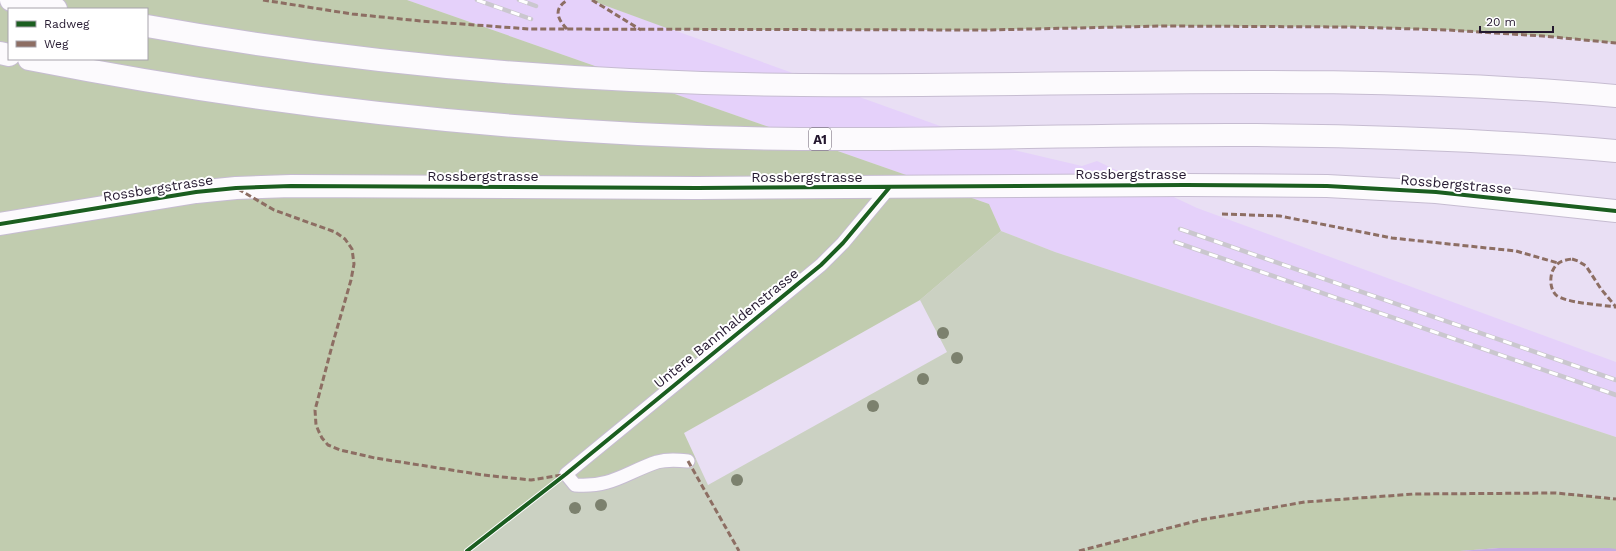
<svg xmlns="http://www.w3.org/2000/svg" width="1616" height="551" font-family="'Work Sans',sans-serif">
	<style>
		.built { fill: #e5d1fa }
		.green { fill: #cbd1c2 }
		.forest { fill: #c1ccaf; fill-rule: evenodd }
		.water { fill: #c5abe0 }
		.lines { fill: none; stroke-linecap: round; stroke-linejoin: round }
		.lane-casing { stroke: #c6bcd1; stroke-width: 15 }
		.street-casing { stroke: #c6bcd1; stroke-width: 24 }
		.highway-casing { stroke: #c6bcd1; stroke-width: 24 }
		.lane { stroke: #fcfafd; stroke-width: 13 }
		.street { stroke: #fcfafd; stroke-width: 22 }
		.highway { stroke: #fcfafd; stroke-width: 22 }
		.rail-casing { stroke: #cac7ce; stroke-width: 4.5 }
		.rail { stroke: #fff; stroke-width: 3; stroke-dasharray: 9; stroke-linecap: butt }
		.quiet { stroke: #8d6e63; stroke-width: 3; stroke-dasharray: 6 3; stroke-linecap: butt }
		.cycleway-casing { stroke: #fff; stroke-width: 6 }
		.cycleway { stroke: #1b5e20; stroke-width: 4 }
		.tree { fill: #7c816e }
		.labels { text-anchor: middle; dominant-baseline: central; stroke-width: 4; stroke-linejoin: round; paint-order: stroke }
		.shield { fill: #fff; stroke: #665d6d; stroke-width: 1 }
		.shield-label { font-size: 13px; font-weight: bold; fill: #24182f }
		.street-label { font-size: 14px; fill: #24182f; stroke: #fff }
	</style>
	<rect width="100%" height="100%" fill="#e9dff4"/>
	<path class="built" d="M407,0H590L993,145L1082,166L1097,161L1197,208L1616,362V437L1055,252L1001,231L989,204Z"/>
	<path class="green" d="M1001,231L1055,252L1616,437V499L1556,493L1200,520L1079,551H467L566,474L657,462L696,459L708,485L947,352L920,300Z"/>
	<path class="forest" d="M0,0H407L989,204L1001,231L920,300L684,433L696,459L586,486L566,474L467,551H0ZM9,9H147V59H9Z
		M590,0H1616V43L1543,36L1448,30L1352,27L1163,26L987,30H672Z
		M1556,493L1616,499V549L1499,548L1460,551H1079L1200,520L1305,502L1414,494Z"/>
	<path class="water" d="M1499,548H1609L1616,549V551H1460Z"/>
	<g class="lines">
		<defs>
			<path id="lane" d="M688,461C678,460 668,459 657,462C627,472 611,488 575,485L566,474L821,265L843,243L889,188"/>
			<path id="street" d="M0,224L196,192L236,188L291,186L697,188L1185,185L1327,186L1436,192L1616,211"/>
			<path id="highway" d="M11,0L56,9
				M147,26C363,65 583,83 802,85C1074,87 1345,71 1616,96
				M0,53L9,55
				M29,59C283,109 541,136 800,139C952,140 1104,134 1256,135C1376,136 1496,140 1616,151"/>
		</defs>
		<use href="#lane" class="lane-casing"/>
		<use href="#street" class="street-casing"/>
		<use href="#highway" class="highway-casing"/>
		<use href="#lane" class="lane"/>
		<use href="#street" class="street"/>
		<use href="#highway" class="highway"/>
		<defs>
			<path id="rail" d="M477,0L531,19
				M519,0L536,6
				M1180,229L1616,380
				M1175,242L1616,395"/>
		</defs>
		<use href="#rail" class="rail-casing"/>
		<use href="#rail" class="rail"/>
		<path class="quiet" d="M263,0L352,14L421,21L529,29L987,30L1163,26L1352,27L1448,30L1543,36L1616,43
			M592,0L641,30
			M567,29C557,19 553,8 568,0
			M238,189L274,210L335,232L345,239L352,249L354,264L351,280L332,346L315,410L316,425L319,432L322,438L328,445L340,450L375,458L483,475L531,480L562,475
			M1222,214L1280,216L1392,238L1516,251L1558,263
			M1572,259L1578,261L1586,266L1601,289L1616,307C1603,305 1565,303 1556,295C1550,289 1550,279 1552,272C1556,262 1563,260 1572,259Z
			M688,461L739,551
			M1079,551L1200,520L1305,502L1414,494L1556,493L1616,499"/>
		<defs>
			<path id="cycleway" d="M0,224L196,192L236,188L291,186L697,188L1185,185L1327,186L1436,192L1616,211
				M467,551L566,474L821,265L843,243L889,188"/>
		</defs>
		<use href="#cycleway" class="cycleway-casing"/>
		<use href="#cycleway" class="cycleway"/>
	</g>
	<g class="tree">
		<circle cx="943" cy="333" r="6"/>
		<circle cx="957" cy="358" r="6"/>
		<circle cx="923" cy="379" r="6"/>
		<circle cx="873" cy="406" r="6"/>
		<circle cx="737" cy="480" r="6"/>
		<circle cx="601" cy="505" r="6"/>
		<circle cx="575" cy="508" r="6"/>
	</g>
	<g class="labels">
		<rect class="shield" x="809" y="128" width="22" height="22" rx="3"/>
		<g class="shield-label">
			<text x="820" y="139">A1</text>
		</g>
		<g class="street-label">
			<text x="1131" y="174">Rossbergstrasse</text>
			<text x="483" y="176">Rossbergstrasse</text>
			<text x="807" y="177">Rossbergstrasse</text>
			<text transform="translate(1456 184) rotate(5)">Rossbergstrasse</text>
			<text transform="translate(158 188) rotate(-9)">Rossbergstrasse</text>
			<text transform="translate(726 328) rotate(-39)">Untere Bannhaldenstrasse</text>
		</g>
	</g>
	<rect x="8" y="8" width="140" height="52" fill="#ffffff" stroke="#a7a3ac"/>
	<rect x="16" y="21" width="20" height="6" fill="#1b5e20" stroke="#a7a3ac"/>
	<text x="44" y="28" font-size="12" fill="#24182f">Radweg</text>
	<rect x="16" y="41" width="20" height="6" fill="#8d6e63" stroke="#a7a3ac"/>
	<text x="44" y="48" font-size="12" fill="#24182f">Weg</text>
	<path d="M1480 26v6h73v-6" fill="none" stroke="#24182f" stroke-width="2"/>
	<text x="1486" y="26" font-size="12" fill="#24182f" stroke="#ffffff" stroke-width="3" paint-order="stroke">20 m</text>
</svg>
